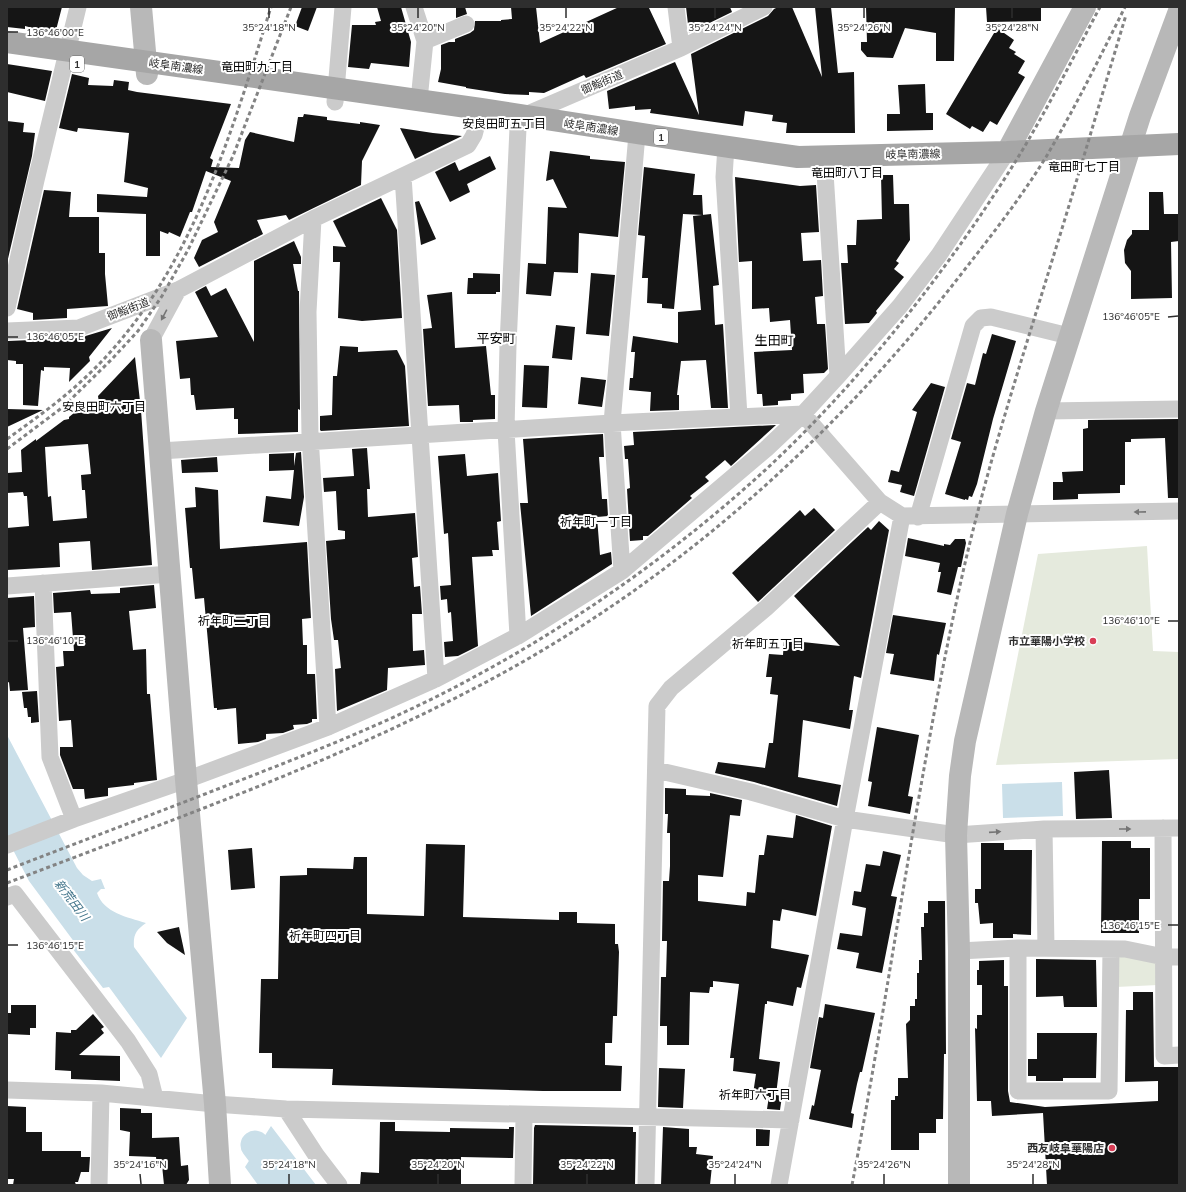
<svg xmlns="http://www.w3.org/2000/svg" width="1186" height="1192" font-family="Mulish,'Noto Sans JP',sans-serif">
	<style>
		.green { fill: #e5eadd }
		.water { fill: #cadfe9 }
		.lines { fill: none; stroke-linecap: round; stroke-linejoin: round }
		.river { stroke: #cadfe9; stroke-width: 29 }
		.building { fill: #151515; fill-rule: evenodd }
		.street { stroke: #cbcbcb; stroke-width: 17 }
		.secondary { stroke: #b8b8b8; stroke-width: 22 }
		.primary { stroke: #a6a6a6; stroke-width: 22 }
		.rail { stroke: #838383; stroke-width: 3; stroke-dasharray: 4 3; stroke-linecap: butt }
		.oneway { fill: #757575 }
		.ticks { fill: none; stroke: #2e2e2e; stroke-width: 1.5 }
		.poi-dot { fill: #d83d55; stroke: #fff; stroke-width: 1.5 }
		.labels { text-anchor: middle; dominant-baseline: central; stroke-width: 4; stroke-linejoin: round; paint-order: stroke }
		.shield { fill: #fff; stroke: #6d6d6d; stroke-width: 1 }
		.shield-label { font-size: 10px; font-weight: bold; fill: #2e2e2e }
		.street-label { font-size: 11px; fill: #2e2e2e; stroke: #fff }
		.poi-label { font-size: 11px; font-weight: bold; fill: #2e2e2e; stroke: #fff; text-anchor: end }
		.neighbourhood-label { font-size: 12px; fill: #000; stroke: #fff }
		.water-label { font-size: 12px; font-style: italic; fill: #42748a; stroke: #fff }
		.quarter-label { font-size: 13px; fill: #000; stroke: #fff }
		.ticks-label { font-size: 10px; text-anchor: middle; fill: #2e2e2e; stroke: #fff; stroke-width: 4; stroke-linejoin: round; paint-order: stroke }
	</style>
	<rect width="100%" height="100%" fill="#fff"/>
	<path class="green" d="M1147,546L1153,651L1179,652V759L996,765L1038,554Z
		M1116,955L1159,962L1158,985L1116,987Z"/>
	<path class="water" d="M7,735L77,868L83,875L92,881L101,879L105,889H101L97,893C104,913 127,917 146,923C136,930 133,935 134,947L187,1018L161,1058L109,987L103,988L72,948L75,943L29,881L7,838Z
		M1062,782L1063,816L1003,818L1002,784Z
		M271,1126L316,1185H258L245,1167Z"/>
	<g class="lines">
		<path class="river" d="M255,1145L285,1185"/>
	</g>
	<path class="building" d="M7,7H62L55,34L25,26V29L7,27Z
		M302,7H317L308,31L295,26Z
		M377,7H401L411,42L409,67L371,63L369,69L348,67L352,25H376L375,22L381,21Z
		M456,7H465L467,14L456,18Z
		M511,7H536L540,43L619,7L649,8L666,44L586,78L584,75L544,93L529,92V95L505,94L466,88V87L438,82L441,69V45L449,42H455V39L470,33L474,30L475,21H501V20L512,19Z
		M686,7H730L732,12L689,33Z
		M778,7H792L822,77L815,7H831L838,73L854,72L855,133H786L787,123L772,121L773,115L745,111L743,126L650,113L651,109L635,110V106L609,109L607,91L675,62L699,115L691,54L768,16L774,9Z
		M866,7H955L954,61H936V33L905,28L893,58L867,57L861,50V42H867Z
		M986,7H1041V21L987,22Z
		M997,28L1014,40L1009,48L1016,52L1014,54L1025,61L1018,73L1025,77L997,125L990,121L983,132L972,126L970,129L946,114Z
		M7,64L52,71L45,101L7,92Z
		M72,74L89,78L88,85L113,86L114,80L129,82L128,90L137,92L231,104L210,158L213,160L211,167L239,168L245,140L250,132L294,142L298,117H303L304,114L327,117V120L360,124V122L380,125L362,161L361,185L289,220L286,215L257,220L263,234L199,267L194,258L202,240L218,232L214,222L231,181L206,171L192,212H190L180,237L169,232L168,234L160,231V256H146V214L97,212V194L147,197L148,188L124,182L129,133L78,128L77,132L59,128Z
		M925,84L926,113H933V130L887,131V114H900L898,85Z
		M7,121L24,123L23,132L35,133L32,156L7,263Z
		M400,128L433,133L462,136L415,159Z
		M550,151L590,156V159L625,162L618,237L579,233L578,273L554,272L551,296L526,294L528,263L546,264L548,207L567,208L553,179L546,181Z
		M490,156L496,169L467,184L470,192L450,202L435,172L455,162L459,171Z
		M644,167L695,174L693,195H702L703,215L683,214L674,309L662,308V304L647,303L648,278H642L645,236L638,235Z
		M881,175H893L894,204H909L910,240L896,261L899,263L894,269L904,277L876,311L877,313L869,323L845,324L841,263H848L847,245H856L857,220L882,219Z
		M735,177L800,186L816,185L819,232L801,233L803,261L821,260L823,296L815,297L817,324H825L828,369L824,373L803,374L804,393L791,394V400L778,401V405L763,406L762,394H757L754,352L792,350L790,320L770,322L769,308L752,309V261L739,262Z
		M44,190L71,192L69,217H99V253H105V274L108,306L67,309V318L33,320V313L17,309Z
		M1149,192H1163L1164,214H1179V241L1171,242L1172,298L1131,299V271L1125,263L1124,250L1127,240L1132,234V230H1149Z
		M381,198L397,230L402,318L362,321L338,318L340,262H333V246L346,247L333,221Z
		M419,201L436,239L421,245L415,202Z
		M711,214L719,285L713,286L715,325L723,324L728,408H711L706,360L681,361L677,395H679V410L650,411L651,392L629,390L630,378H633L635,352H631L633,336L678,343V312L701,310L693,216Z
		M294,241L301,257V264H293L298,291H299L300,410L298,409V432L238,434V419H234V408L196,410L194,395H191L190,378L180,379L176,341L218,337L195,292L206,286L211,296L226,288L254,342V261Z
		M473,273L500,274V292H496V294H467L468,278H473Z
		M591,273L615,275L609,336L586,334Z
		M452,292L455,348L486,346L491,395H495V419L473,420V422H460L459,405L428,406L423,329L432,328L427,295Z
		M556,325L575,327L572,360L552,358Z
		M112,328L89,357L90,361L69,382L70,368L44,367V371L41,370L38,406L23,405V364H16V361L7,360L8,341L79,338Z
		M992,334L1016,341L993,419L977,484L972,497L969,496L968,500L965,499V500L945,494L961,442L951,439L967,383L975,385L983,353L986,354Z
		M340,346L358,347V352L397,350L405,366L409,426L321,431L320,430V416L332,415L333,376H337Z
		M135,357L141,410L152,565L92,570L90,541L59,543L60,567L7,570V528L29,526L27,496H24L23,492L7,493V473L22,472L21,450L36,439V441L64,420L69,419V417L74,413H79L78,407L86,404L99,403L98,396ZM88,444L91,474L81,475L82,490H85L87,518L53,521L51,496L48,497L45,447Z
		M524,365L549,366L547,408L522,407Z
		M581,377L606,380L602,407L578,404Z
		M931,383L945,387L914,496L900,492L902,485L888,482L891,470L899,472L917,412L912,410Z
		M7,409L43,410L7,427Z
		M1179,419V498H1168L1165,438L1131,439V442H1125V485H1120V493L1078,494V499L1053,500V482H1063L1062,472L1083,471V429L1088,428V420Z
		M776,425L731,466L725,460L705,477L709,481L690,496L692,498L648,536H643V540L630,541L627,489L630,488L628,459H625L624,446L634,445L633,432Z
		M603,434L604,457H599L602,499H607L608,516L597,517L600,555L611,552L612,564L531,616L520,503H528L523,439Z
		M367,448L370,489H367L368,517L415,513L418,557L412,558L414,587L420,586L422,614H412L413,651L424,650L425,665L388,668L387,690L337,711L335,669L341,668L338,640H334L331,619L326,541L345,539V531L338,530L336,491L324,492L323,478L354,476L352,449Z
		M301,452L304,497L299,526L263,522L266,496L291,499L294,470L269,471V454L294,453V466L296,453Z
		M465,454L467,476L498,473L501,521L497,522L499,550H492L493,556L472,557L478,646L458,656L445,657L444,642L453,641L451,612L448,613L447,599L441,600L440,586L451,585L448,533L444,534L438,456Z
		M217,457L218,472L182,473L181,460Z
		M195,487L218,490L220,549L307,542L311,618L302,619L303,645H307V674H315L317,719H312V722L307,724L293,725L294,729L283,733L266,734V739L258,742L238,744L236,708L217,710V708H214L204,598L195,599L192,568H190L185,508L196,507Z
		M814,508L835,530L758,602L732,573L800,510L805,516Z
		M879,521L889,530L861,678L854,676L849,710H853L850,729L803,720L798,777L841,785L837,806L754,782L715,773L718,762L765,768L769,743H773L778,695L770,694L772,677H766L769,654L783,655L784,640L840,646L794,596L868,527L871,530Z
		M908,538L944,546V544L950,545L955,539H965L966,543L961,567H958L951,595L937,592L941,572H938L940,563L905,556Z
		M154,585L156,608L129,611L133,650L146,649L147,694H150L157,780L134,783V785L108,788V796L85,799L84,789H73L60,755V747H73L71,720L59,721L56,667L64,666L63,651H74L71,612L54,613L53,593L90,590L91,594L120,593V588Z
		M34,596L35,627L23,628L28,690L10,691L9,682L7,683V598Z
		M893,615L946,623L939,655L937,654L934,681L890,674L894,654L886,653Z
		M37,691L39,722L31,723V717H28L27,708H24L22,692Z
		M877,727L919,735L908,796L913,797L910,814L868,806L872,782L868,781Z
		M1109,770L1112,818L1076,819L1074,772Z
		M665,788L686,789V795L710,796V793L742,800L740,816L730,815L723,877L698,875V901L746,906L747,892L755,893L759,855H764L767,835L793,838L796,815L832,826L816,916L782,909L780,921L773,920L771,948L809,955L801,988L797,987L793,1006L767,1001V1004H765L759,1059L780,1062L776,1095L782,1096L780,1110L767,1109L769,1096L753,1094L756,1074L733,1071L734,1058H730L739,984L713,981V987H710L709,993L690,992L689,1045H667V1026H660L661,977H666L667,941H662L663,881H669L670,866V833H667L668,814H665Z
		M1102,841H1131V848H1150V899H1139V933H1101Z
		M981,843H1004V850H1032L1031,935L1013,934V938H993V923L980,924L978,903H975V889H981Z
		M426,844L465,845L463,917L559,920V912H577V923L615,924V944H618L619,952L617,1016H613L612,1043H605V1065L622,1066L621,1091H543L332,1085L333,1069L272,1068V1053H259L261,979H278L280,876L307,875V868L353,869L354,857H367V914L424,916Z
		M252,848L255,888L231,890L228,850Z
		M883,851L901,855L891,896L897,897L882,973L856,968L859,953L837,949L840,933L862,936L866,908L852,905L854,891L861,892L866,864L880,866Z
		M928,901H945L946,1054H944L943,1119H936V1133H919V1150H891V1100H895V1096H898V1078H908L906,1024L910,1020V1006H915V999H917V973H919V960H922L921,927H924V913H928Z
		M179,927L185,955L167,943L157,932Z
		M1036,959L1096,960L1097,1007H1064L1063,996L1036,997Z
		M1004,960V986H1008V1091L1010,1102L1045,1107L1158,1101V1081L1125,1082L1126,1010H1133V992H1153L1154,1067H1179V1185H1047L1043,1113L992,1116L991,1101H977L975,1028L977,1029V1015H982V985H977V970H979V961Z
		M825,1004L875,1013L862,1072H860L857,1084L851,1113L854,1114L852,1128L809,1119L812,1105L814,1106L821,1070L810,1068L819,1017L823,1018Z
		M11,1005H36V1028H30V1035L8,1034V1013H11Z
		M93,1014L104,1027L101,1029L104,1033L79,1055L120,1056V1081L71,1079V1071L55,1070L56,1032L71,1033V1030H76Z
		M1037,1033H1097L1096,1078H1063V1081H1036V1076H1028V1059H1037Z
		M659,1068L685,1069L683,1108L658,1107Z
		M7,1106L26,1107V1132H42V1151H81V1157H90L89,1172H81L78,1182H75L76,1185H13L14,1179H7Z
		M120,1108L141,1109V1113H152V1138L179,1137L181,1166L188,1165L189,1180L186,1185H164L162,1165L157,1166L156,1157L129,1156L130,1132L120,1130Z
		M380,1122H395V1131L450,1132V1128L509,1129V1127H514L513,1158L461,1157V1185H360L361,1172L379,1173Z
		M535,1125L633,1127V1132H636L635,1185H533L534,1128Z
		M663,1127L689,1129V1147H697L696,1154L713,1156L710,1185H661Z
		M756,1129L770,1130L769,1146H756Z"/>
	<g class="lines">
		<path class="street" d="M414,7L425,41
			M676,7L681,48
			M419,100L425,41L466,24
			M335,102L343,7
			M726,146L724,177L739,416
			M824,157L838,376
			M403,176L436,679
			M313,219L308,312L310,436L328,727
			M7,308L36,180L78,7
			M7,331L79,328L178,290L313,219L468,145L474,135L481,109
			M151,340L178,290
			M1046,411L1179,409
			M803,414L880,502L902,516L1179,511
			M160,451L612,423L803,414
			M918,517L973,326L981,318L991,317L1069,336
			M622,571L612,423L637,134
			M43,583L50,757L74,819L186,780L328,727L436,679L518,636L622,571L766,449L803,414L838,376L900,306L939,255L1007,152
			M7,586L170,574
			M518,636L506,430L508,345L518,128L523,116L681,48L764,7
			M656,770L751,792L845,819L956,835L1044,829L1179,828
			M1163,828L1164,1056L1179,1055
			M1044,829L1046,948
			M7,845L74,819
			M7,897L15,894L128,1041L149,1074L155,1098
			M1018,948V1091H1109L1111,949
			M959,951L1018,948L1125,949L1164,957H1179
			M7,1090L101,1093L215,1104L286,1109L791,1120
			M286,1109L316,1155L339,1185
			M99,1185L101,1093
			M523,1185L524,1115
			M646,1185L657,706L671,688L766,608L880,502
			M779,1185L845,819L902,516"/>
		<path class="secondary" d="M141,7L147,74
			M1007,152L1085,7
			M151,340L186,780L215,1104L220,1185
			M959,1185V951L956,835L960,776L965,741L1017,514L1046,411L1140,116L1179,11"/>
		<path class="primary" d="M7,42L481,109L688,141L798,157L1007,152L1179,144"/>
		<path class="rail" d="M7,439C35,419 63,399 88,375C190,278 230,137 271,7
			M7,449L63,407L112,359L138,331L162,296L188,250L233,156L291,7
			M7,870C79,842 151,815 223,787C308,754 394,721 474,677C578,621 675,552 762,473C858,385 949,269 1017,159C1047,110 1073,58 1100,7
			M7,883C163,823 321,768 469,691C660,593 823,450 955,282C987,241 1019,201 1046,157C1075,108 1100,57 1125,7
			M852,1185C890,987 916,787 959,590C983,479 1018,372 1051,264C1077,181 1101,98 1126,15"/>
	</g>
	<defs><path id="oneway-solid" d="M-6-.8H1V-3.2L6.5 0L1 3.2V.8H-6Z"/></defs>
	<g class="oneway">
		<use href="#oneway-solid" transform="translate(164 315) rotate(118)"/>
		<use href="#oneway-solid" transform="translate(1140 512) rotate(179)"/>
		<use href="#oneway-solid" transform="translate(1125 829)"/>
		<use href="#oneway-solid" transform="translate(995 832) rotate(-4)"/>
	</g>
	<path class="ticks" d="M269,8V18M418,8V18M566,8V18M715,8V18M864,8V18M1012,8V18M8,32H18M1168,317L1178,316M8,337H18M1168,621H1178M8,641H18M1168,925H1178M8,945H18M140,1174L141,1184M289,1174V1184M438,1174V1184M587,1174V1184M735,1174V1184M884,1174V1184M1033,1174V1184"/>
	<g class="poi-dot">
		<circle cx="1093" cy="641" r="4"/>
		<circle cx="1112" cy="1148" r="4"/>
	</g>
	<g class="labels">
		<g class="shield">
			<rect x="70" y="56" width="14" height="16" rx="3"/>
			<rect x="654" y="129" width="14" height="16" rx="3"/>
		</g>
		<g class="shield-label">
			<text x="77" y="64">1</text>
			<text x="661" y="137">1</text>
		</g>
		<g class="street-label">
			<text transform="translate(176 66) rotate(8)">岐阜南濃線</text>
			<text transform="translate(602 82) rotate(-23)">御鮨街道</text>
			<text transform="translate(591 127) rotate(9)">岐阜南濃線</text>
			<text transform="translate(913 154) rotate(-1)">岐阜南濃線</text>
			<text transform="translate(128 309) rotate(-21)">御鮨街道</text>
		</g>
		<g class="poi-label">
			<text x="1085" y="641">市立華陽小学校</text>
			<text x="1104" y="1148">西友岐阜華陽店</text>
		</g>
		<g class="neighbourhood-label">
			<text x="257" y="66">竜田町九丁目</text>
			<text x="504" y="123">安良田町五丁目</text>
			<text x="1084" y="166">竜田町七丁目</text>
			<text x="847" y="172">竜田町八丁目</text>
			<text x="104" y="406">安良田町六丁目</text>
			<text x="596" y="521">祈年町一丁目</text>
			<text x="234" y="620">祈年町二丁目</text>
			<text x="768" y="643">祈年町五丁目</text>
			<text x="325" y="935">祈年町四丁目</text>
			<text x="755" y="1094">祈年町六丁目</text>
		</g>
		<g class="water-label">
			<text transform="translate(72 900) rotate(53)">新荒田川</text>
		</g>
		<g class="quarter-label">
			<text x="496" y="338">平安町</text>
			<text x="774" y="340">生田町</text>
		</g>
	</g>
	<g class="ticks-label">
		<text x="269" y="31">35°24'18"N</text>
		<text x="418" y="31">35°24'20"N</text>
		<text x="566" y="31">35°24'22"N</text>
		<text x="715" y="31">35°24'24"N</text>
		<text x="864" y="31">35°24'26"N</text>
		<text x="1012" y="31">35°24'28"N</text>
		<text x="55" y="36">136°46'00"E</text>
		<text x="1131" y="320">136°46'05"E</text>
		<text x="55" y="340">136°46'05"E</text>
		<text x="1131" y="624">136°46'10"E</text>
		<text x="55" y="644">136°46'10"E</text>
		<text x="1131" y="929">136°46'15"E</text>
		<text x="55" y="949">136°46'15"E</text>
		<text x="140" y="1168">35°24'16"N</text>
		<text x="289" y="1168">35°24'18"N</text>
		<text x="438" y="1168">35°24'20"N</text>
		<text x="587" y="1168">35°24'22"N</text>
		<text x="735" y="1168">35°24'24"N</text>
		<text x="884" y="1168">35°24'26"N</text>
		<text x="1033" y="1168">35°24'28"N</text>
	</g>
	<rect width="1186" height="1192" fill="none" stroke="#2e2e2e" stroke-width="16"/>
</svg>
